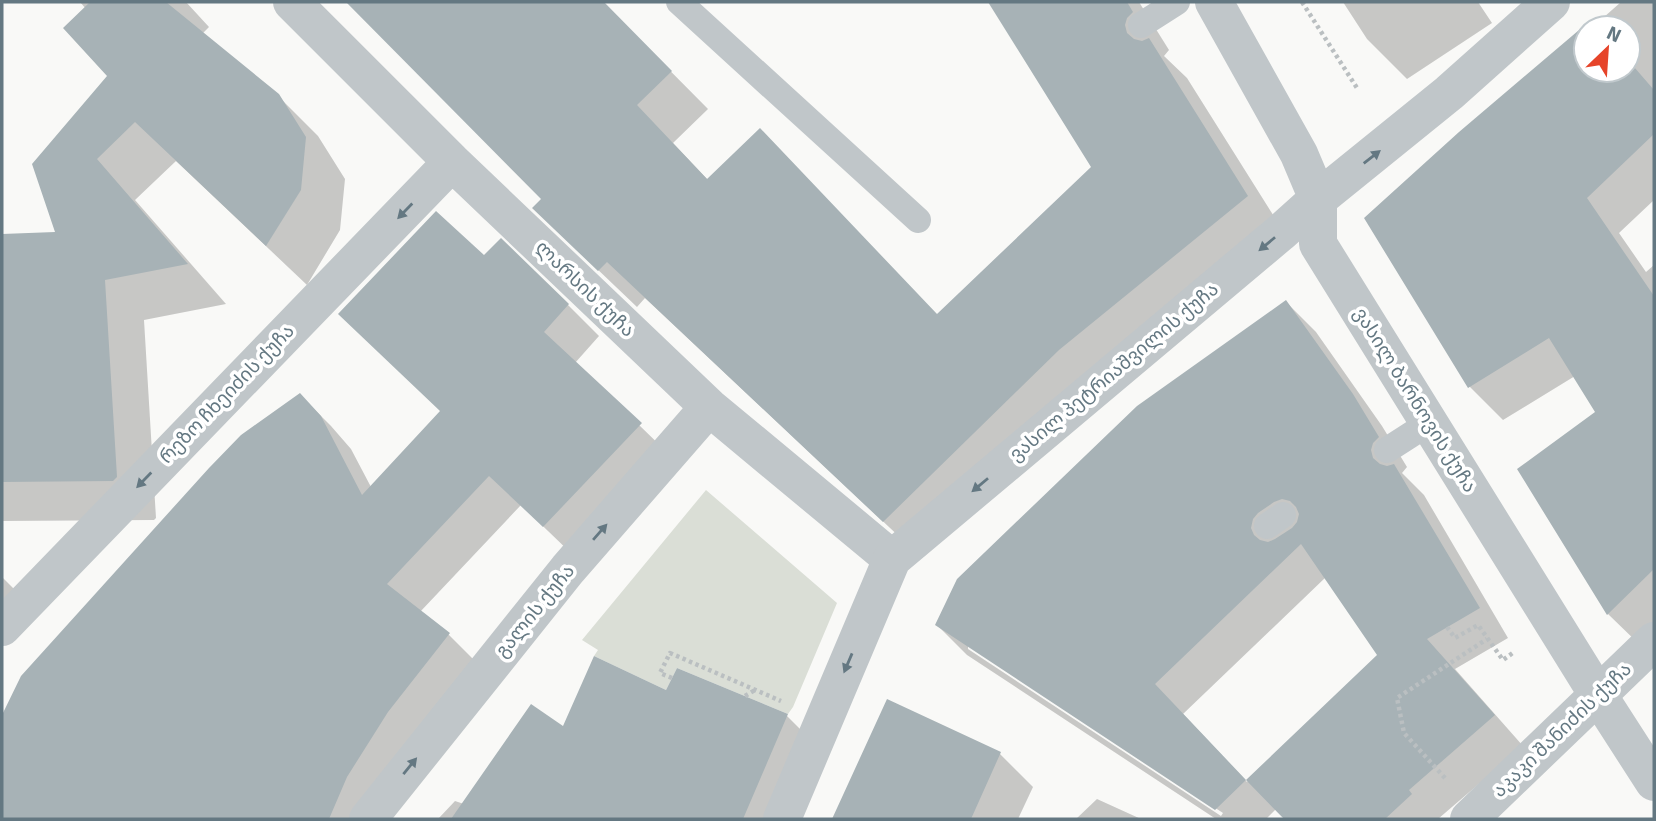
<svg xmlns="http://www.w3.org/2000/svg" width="1656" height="821" font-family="Signika,'Noto Sans Georgian',sans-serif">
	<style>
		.green { fill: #daded6 }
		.shadow { fill: #0003; fill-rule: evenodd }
		.building { fill: #a7b2b6; fill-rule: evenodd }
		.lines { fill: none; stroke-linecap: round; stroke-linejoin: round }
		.path { stroke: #babfc1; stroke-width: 4.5; stroke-dasharray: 3.5 3.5; stroke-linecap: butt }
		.service { stroke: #c0c6c9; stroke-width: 26 }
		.minor { stroke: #c0c6c9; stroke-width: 38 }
		.tertiary { stroke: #c0c6c9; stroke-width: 38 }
		.oneway { fill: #647882 }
		.labels { text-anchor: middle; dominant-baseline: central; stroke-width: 7; stroke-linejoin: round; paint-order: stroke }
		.street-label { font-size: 19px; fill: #647882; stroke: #fff }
	</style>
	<rect width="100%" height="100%" fill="#f9f9f7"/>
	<path class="green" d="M706,490L837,603L793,707L788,714L677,668L666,690L594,656L598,650L582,640Z"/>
	<path class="shadow" d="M80,2H186L209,27L202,34L277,95L318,136L345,179L340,230L307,285L176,161L135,200L226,304L144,320L156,518L154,520L2,521V236L57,234L109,75L86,9Z
		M349,2H602L708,109L673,143L708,180L938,316L1094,167L990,2H1139L1169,50L1164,56L1187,78L1285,234L922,558L645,298L637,307L572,245L543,199Z
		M1343,2H1478L1492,23L1407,79L1367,39Z
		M1621,2H1654V200L1619,233L1646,272L1654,265V635L1642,647L1608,614L1519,469L1597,412L1575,376L1503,420L1470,387L1366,219L1592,21L1595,25ZM1586,28H1628V70H1586Z
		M484,258L568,305L599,336L575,363L671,456L575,557L521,505L420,612L448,634L479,665L373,819H2V719L23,677L300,395L331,426L351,449L371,487L442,412Z
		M1286,302L1316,332L1382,426L1407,467L1402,473L1424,495L1508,638L1455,669L1523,746L1438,819H1287L1276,809L1266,819H1216L967,655L937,625ZM1326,577L1379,655L1247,782L1183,714ZM968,645L1223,813L1221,816L968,649Z
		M2,577L31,606L2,636Z
		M677,670L787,716L818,747L787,819H438L455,801L464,804L563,728L667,692Z
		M888,702L1000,754L1033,787L1018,819H834Z
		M1097,799L1141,819H1076Z"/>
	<path class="building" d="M90,2H166L279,94L306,137L301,190L266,246L135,122L97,159L188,264L105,280L117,477L113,481L2,482V234L55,232L32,164L107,76L63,28Z
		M346,2H604L672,71L637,105L707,179L760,128L937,314L1091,167L988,2H1127L1133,12L1127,18L1125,25L1127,33L1134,39L1142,41L1149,38L1248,196L1059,350L883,522L607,262L598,271L532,208L541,199Z
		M1592,19L1600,28H1586V70H1628V60L1654,90V134L1587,198L1654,296V569L1607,615L1517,469L1595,412L1549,338L1468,388L1364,218L1459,132Z
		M436,211L484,255L501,238L569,304L544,332L642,423L543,527L489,476L387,584L450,633L388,712L347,777L329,819H2V715L21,676L209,468L241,435L300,393L321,416L362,495L440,411L338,314Z
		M1286,300L1353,394L1379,437L1373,443L1371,450L1373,458L1380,464L1387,466L1394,464L1480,608L1427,639L1495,715L1409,790L1412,794L1385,819H1284L1246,780L1215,810L935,625L957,579L1137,406ZM1282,499L1290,501L1296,507L1299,514L1297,522L1292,528L1275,539L1268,542L1260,540L1254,535L1251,528L1253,519L1258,513L1274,502ZM1301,544L1377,655L1246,780L1155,684Z
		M594,656L666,690L677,668L788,714L743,819H451L531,704L563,726Z
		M887,699L1001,752L971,819H832Z"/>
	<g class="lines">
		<path class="path" d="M1302,2L1357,88
			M1447,627L1455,638L1478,625L1503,660L1514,652
			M672,678L660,673L670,653L781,701
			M745,696L755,690
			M1445,778L1404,733L1397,698L1487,639"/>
		<path class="service" d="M679,2L918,220
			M1141,25L1177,2
			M1387,450L1429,423
			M1267,526L1283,515"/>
		<path class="minor" d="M292,2L452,162L709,407L892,559
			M2,627L452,162
			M1598,695L1654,641
			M368,819L568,569L709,407"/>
		<path class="tertiary" d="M1214,2L1299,154L1318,199V244L1598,695L1654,782
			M782,819L892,559L1280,233L1318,199L1449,93L1551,2
			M1469,819L1598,695"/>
	</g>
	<defs><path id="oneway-solid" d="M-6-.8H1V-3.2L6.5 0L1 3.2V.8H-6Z" transform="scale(1.75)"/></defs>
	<g class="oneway">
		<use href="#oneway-solid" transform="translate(1372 157) rotate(-38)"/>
		<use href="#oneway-solid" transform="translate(405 211) rotate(134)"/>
		<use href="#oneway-solid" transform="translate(1267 244) rotate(140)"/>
		<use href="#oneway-solid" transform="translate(144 480) rotate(134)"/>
		<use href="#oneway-solid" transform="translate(980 485) rotate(140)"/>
		<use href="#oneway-solid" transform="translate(600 532) rotate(-49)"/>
		<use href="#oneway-solid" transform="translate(848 663) rotate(113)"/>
		<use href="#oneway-solid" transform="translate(410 766) rotate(-51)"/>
	</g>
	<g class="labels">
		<g class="street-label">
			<text transform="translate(585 289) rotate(44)">ლარსის ქუჩა</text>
			<text transform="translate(1114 372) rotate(-40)">ვასილ პეტრიაშვილის ქუჩა</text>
			<text transform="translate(227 394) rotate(-46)">რეზო ჩხეიძის ქუჩა</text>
			<text transform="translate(1415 400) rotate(58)">ვასილ ბარნოვის ქუჩა</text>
			<text transform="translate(535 611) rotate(-51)">გალის ქუჩა</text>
			<text transform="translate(1562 730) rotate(-44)">აკაკი შანიძის ქუჩა</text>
		</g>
	</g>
	<rect width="1656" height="821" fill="none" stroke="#647882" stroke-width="7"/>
	<g transform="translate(1607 49) rotate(25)"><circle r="33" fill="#ffffff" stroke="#c1c9cd" stroke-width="2"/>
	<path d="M0-5L12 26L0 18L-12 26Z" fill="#e6442a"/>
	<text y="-10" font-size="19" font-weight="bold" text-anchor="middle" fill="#647882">N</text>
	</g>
</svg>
